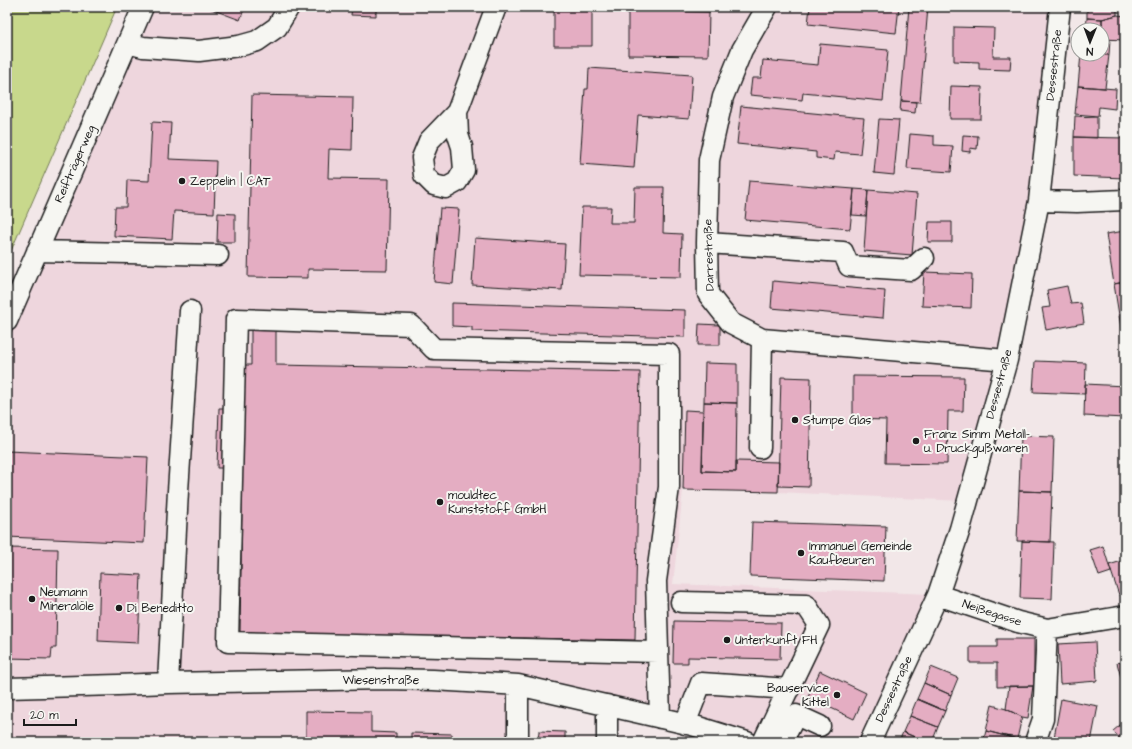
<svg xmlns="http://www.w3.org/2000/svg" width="1132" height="749" font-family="'Architects Daughter',sans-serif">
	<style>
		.built { fill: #eed6dd }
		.green { fill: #c8d88c; stroke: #727a54 }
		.building { fill: #e4adc2; stroke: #1c1c1c }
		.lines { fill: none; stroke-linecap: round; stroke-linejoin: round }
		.minor-casing { stroke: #1c1c1c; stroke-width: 23 }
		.minor { stroke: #f6f6f2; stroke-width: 20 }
		.poi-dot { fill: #1c1c1c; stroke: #f6f6f2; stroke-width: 1.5 }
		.labels { text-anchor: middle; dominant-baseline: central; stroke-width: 4; stroke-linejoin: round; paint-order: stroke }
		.street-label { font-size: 12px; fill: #1c1c1c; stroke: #f6f6f2 }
		.poi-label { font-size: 12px; fill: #1c1c1c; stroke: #f6f6f2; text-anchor: start }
	</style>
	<rect width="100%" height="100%" fill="#f2e7e8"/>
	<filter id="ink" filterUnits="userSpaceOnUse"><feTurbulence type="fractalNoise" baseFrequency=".025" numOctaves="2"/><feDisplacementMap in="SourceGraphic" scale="8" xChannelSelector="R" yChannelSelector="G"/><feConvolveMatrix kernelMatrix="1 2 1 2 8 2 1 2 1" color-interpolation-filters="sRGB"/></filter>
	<g filter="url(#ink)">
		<path class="built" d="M154,7H1055L1033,200L1002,358L962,501L778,492L683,490L673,584L931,594L863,742H772L518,681L511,742H7V336Z"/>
		<path class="green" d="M7,7H117L7,260Z"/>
		<path class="building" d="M206,7H245L240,20Z
			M352,7H376V16L351,15Z
			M554,7H592V46H554Z
			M810,7H899L896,33L808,24Z
			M909,7H928L920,102L901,101Z
			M1087,7H1117V15L1102,19L1087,18Z
			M628,10L709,12L708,56L628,55Z
			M1117,15L1125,16V40L1102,39V19Z
			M1087,18L1102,19V30H1086Z
			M954,27L994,28L993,57H1011L1010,70L979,69V62L954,61Z
			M1102,39H1110L1109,55L1098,54H1102Z
			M820,44L888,50L883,101L803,93L802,100L750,95L752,78H761L763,60L818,65Z
			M1081,54L1109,55L1105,88L1078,86Z
			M589,68L692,75L689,119L638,115L634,168L580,164L585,89H588Z
			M951,86L982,87L981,119H950Z
			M1078,86L1116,89L1115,109L1099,107L1098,116L1075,114Z
			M252,95L353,97L352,150L329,149L328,178L389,179L387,270L308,269V278L248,277Z
			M901,101L916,102L915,113L900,111Z
			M741,106L864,118L860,154L835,152L834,160L816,158V152L737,144Z
			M1075,116L1097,117V138L1074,137Z
			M879,119L899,120L894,175L874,173Z
			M152,122L171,123L169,159L216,161L214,213L174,211L172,239L114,236L115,207H126L127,180L149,181Z
			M910,134L934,136V145L953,146L951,172L907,169Z
			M963,135L978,136L977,149L970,148V152L962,151Z
			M1074,137L1125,138V178L1074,176Z
			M749,181L854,189L850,229L745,220Z
			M635,187H664L663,233L682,234L681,277L579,275L582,207H611L610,223H634Z
			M854,189L868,190L866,216L852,215Z
			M868,190L917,194L912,255L864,251Z
			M440,208L459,209L453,284L434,282Z
			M218,213L235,214V242H217Z
			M929,222H952V242H928Z
			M1125,231V282L1114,284L1106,234Z
			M475,238L565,244L562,290L472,285Z
			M924,272L972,274L971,308L922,306Z
			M773,281L885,291L883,318L771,308Z
			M1125,282V333L1122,334L1114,284Z
			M1067,286L1071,304L1081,303L1084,323L1046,330L1042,308L1050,307L1047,290Z
			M452,303L685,310V337L472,331V327L452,326Z
			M699,324L720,325V345H698Z
			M251,329L276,330V365L640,372L635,640L240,633L244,365H251Z
			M1035,361L1086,363L1085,394L1033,392Z
			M705,363L737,364V403L704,402Z
			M853,376L964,377L963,411H948L947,464L885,463L886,420L853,419Z
			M781,377L811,378L809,487L778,486Z
			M1085,384L1125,386V418L1084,416Z
			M704,402L737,403L736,472L702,471Z
			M219,408H229L228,468H217Z
			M685,410L703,411L702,471L736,472V461L779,462L778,492L683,490Z
			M1021,436L1054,437L1052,492L1019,491Z
			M7,451L148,457L144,543L7,537Z
			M1019,491L1052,492L1050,542L1017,541Z
			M752,522L886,526L884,581L750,576Z
			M1022,541L1054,542L1052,599L1020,598Z
			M1103,546L1111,572L1099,576L1090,550Z
			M7,548L58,549L56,648H52L51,659L7,658Z
			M1125,560V593L1119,595L1109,565Z
			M100,573L141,575L138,643L98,641Z
			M674,621L781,623L780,659L688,657V663H673Z
			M997,639H1034V686L997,687V663H970V647H997Z
			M1095,642L1097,681L1060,684L1058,644Z
			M1125,655V691L1117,663L1124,661L1122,656Z
			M931,667L958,678L951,695L924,683Z
			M820,671L866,693L854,719L808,697Z
			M924,683L951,695L945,711L917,699Z
			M1009,686H1033L1028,718L1022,717L1006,709Z
			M917,699L945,711L938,727L910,716Z
			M1061,699L1098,706L1091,742H1074L1054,738Z
			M992,705L1006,709L1022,717L1017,739L986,731Z
			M306,711L371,712V732L396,733V742H306Z
			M910,716L938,727L932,742H926L903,732Z
			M1125,721V742H1123L1113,731Z
			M539,731L565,732V742H538Z
			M986,731L1017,739L1016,742H983Z
			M903,732L926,742H899Z
			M411,733L452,734V742H411Z"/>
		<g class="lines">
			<defs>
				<path id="minor" d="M767,7L742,50L723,97L709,160L707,243L708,294L731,323L762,339L1007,360
					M128,43L143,47L199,51L239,46L257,41L277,27L289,7
					M457,112L429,141L422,158L424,175L434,185L446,188L457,182L464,170L462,147L458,135L457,112L496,7
					M1039,201L1077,202L1125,200
					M707,243L843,252L849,266L911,270L924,258
					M37,251L218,255
					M7,321L143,7
					M760,448L762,339
					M938,595L1018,622L1047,629L1125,616
					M681,602L806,605L819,625L763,742
					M658,652L228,642L236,319L411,325L434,349L669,354V487L656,581L660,718
					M168,683L178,491L190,311
					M7,688L118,685L168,683L385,679L433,680L518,685L692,725L747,742
					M607,705V742
					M685,724L701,683L789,689
					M518,742V685
					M782,742L796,715L820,726
					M870,742L938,595L960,529L1007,360L1039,201L1060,7
					M1035,742L1043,719L1047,629"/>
			</defs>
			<use href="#minor" class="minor-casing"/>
			<use href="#minor" class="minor"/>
		</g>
	</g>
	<g class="poi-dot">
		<circle cx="182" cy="181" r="4"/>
		<circle cx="795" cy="420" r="4"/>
		<circle cx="916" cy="441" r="4"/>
		<circle cx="440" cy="502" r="4"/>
		<circle cx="801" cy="553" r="4"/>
		<circle cx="32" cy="599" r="4"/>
		<circle cx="119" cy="608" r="4"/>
		<circle cx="727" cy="640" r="4"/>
		<circle cx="837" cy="695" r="4"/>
	</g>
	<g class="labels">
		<g class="street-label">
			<text transform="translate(1054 65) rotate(-84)">Dessestraße</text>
			<text transform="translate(75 164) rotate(-66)">Reifträgerweg</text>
			<text transform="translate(709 255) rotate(-92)">Darrestraße</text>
			<text transform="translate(999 384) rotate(-75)">Dessestraße</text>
			<text transform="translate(992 613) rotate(18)">Neißegasse</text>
			<text x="381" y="680">Wiesenstraße</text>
			<text transform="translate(894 689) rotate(-65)">Dessestraße</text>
		</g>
		<g class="poi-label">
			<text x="190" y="181">Zeppelin | CAT</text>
			<text x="803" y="420">Stumpe Glas</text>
			<text x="924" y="434">Franz Simm Metall-<tspan x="924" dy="14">u. Druckgußwaren</tspan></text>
			<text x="448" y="495">mouldtec<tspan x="448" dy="14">Kunststoff GmbH</tspan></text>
			<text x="809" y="546">Immanuel Gemeinde<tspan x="809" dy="14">Kaufbeuren</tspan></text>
			<text x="40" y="592">Neumann<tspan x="40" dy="14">Mineralöle</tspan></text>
			<text x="127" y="608">Di Beneditto</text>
			<text x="735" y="640">Unterkunft FH</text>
			<text x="829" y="688" text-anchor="end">Bauservice<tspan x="829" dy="14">Kittel</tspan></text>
		</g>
	</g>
	<rect width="1132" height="749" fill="none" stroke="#f6f6f2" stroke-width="24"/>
	<rect x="12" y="12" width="1108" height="725" fill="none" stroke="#1c1c1c" stroke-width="1.5" filter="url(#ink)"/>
	<g transform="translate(1090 42) rotate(181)"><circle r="19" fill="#f6f6f2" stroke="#9f9f9c"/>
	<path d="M0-3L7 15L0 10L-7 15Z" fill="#1c1c1c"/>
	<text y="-6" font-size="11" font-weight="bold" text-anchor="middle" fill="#1c1c1c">N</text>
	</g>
	<path d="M24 719v6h52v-6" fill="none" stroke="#1c1c1c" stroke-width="2"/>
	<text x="30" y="719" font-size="12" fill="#1c1c1c" stroke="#f6f6f2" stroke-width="3" paint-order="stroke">20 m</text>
</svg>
